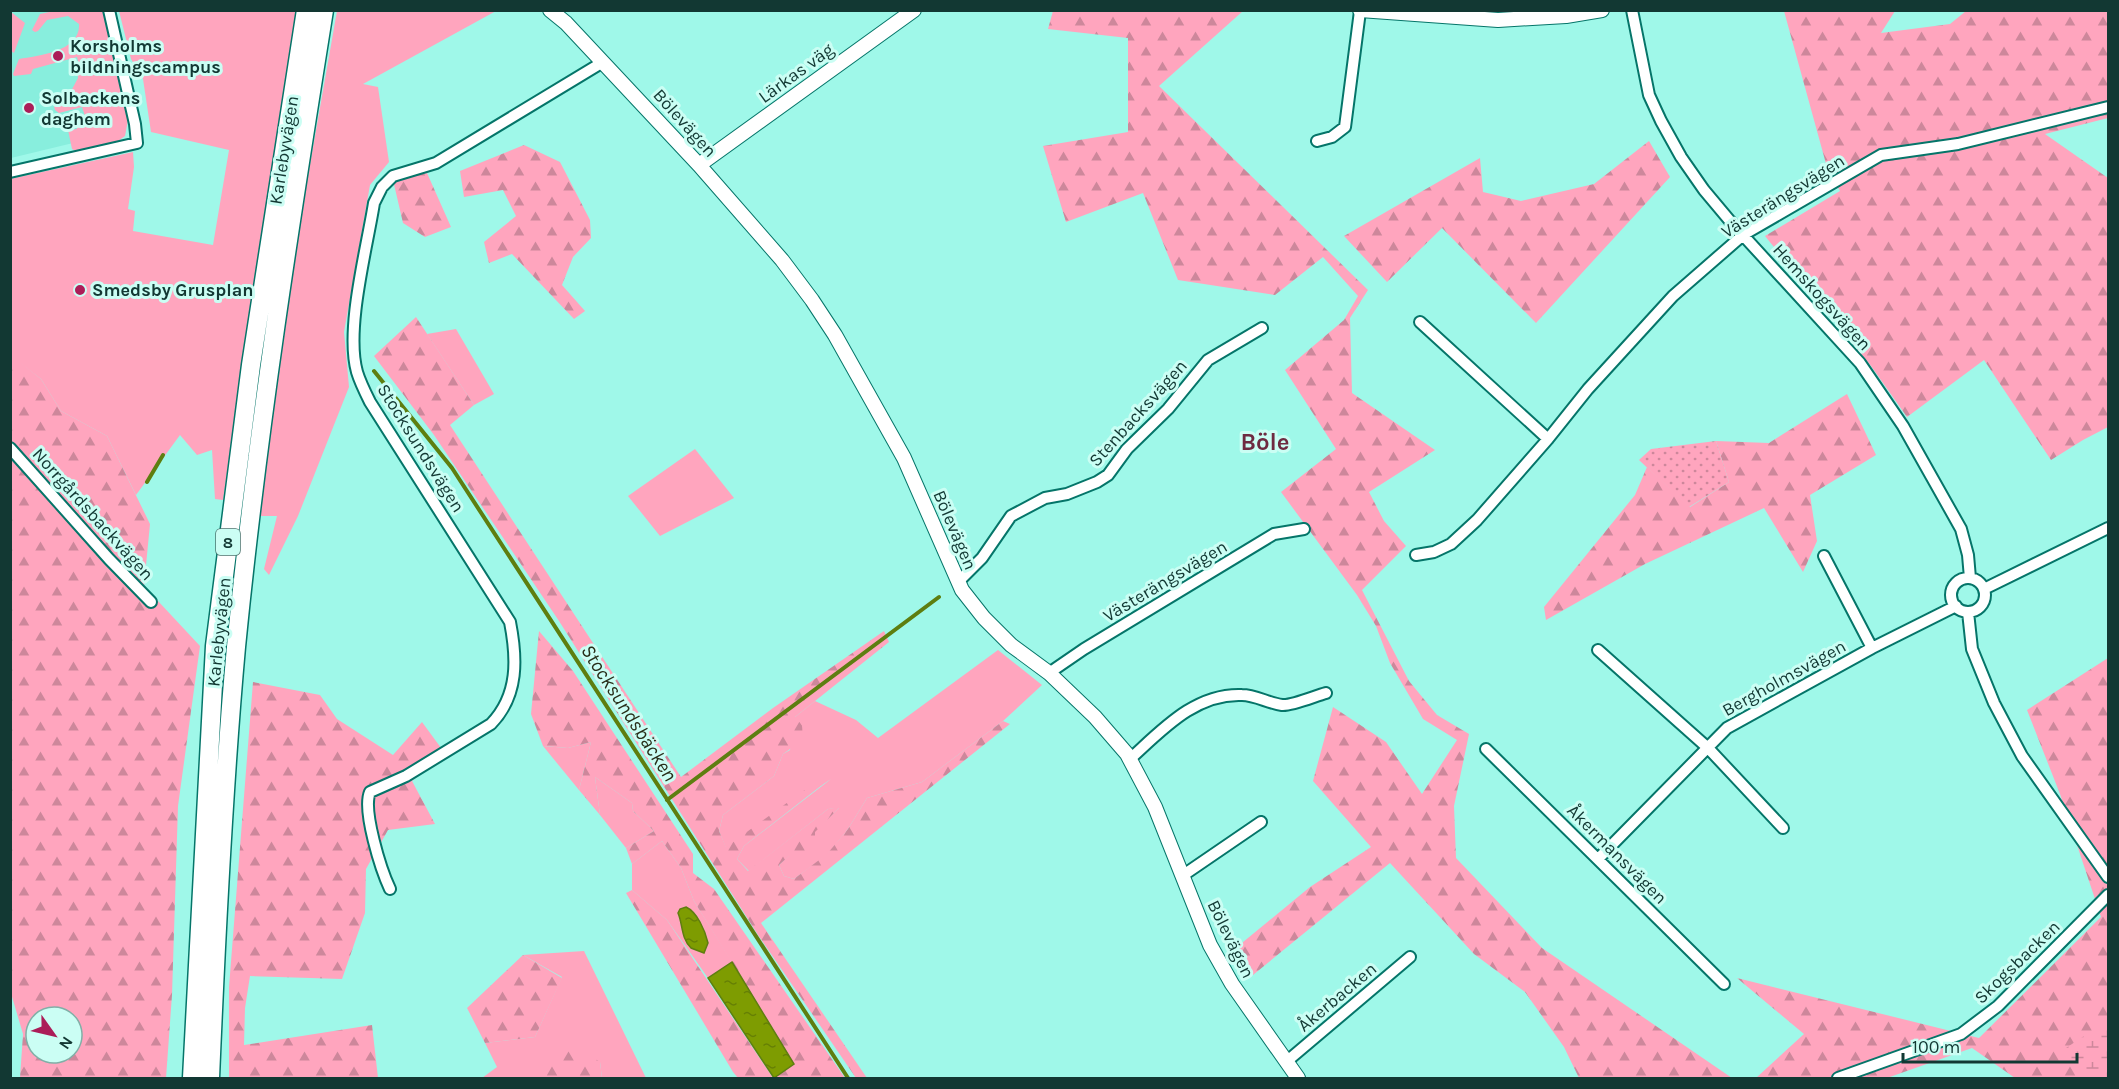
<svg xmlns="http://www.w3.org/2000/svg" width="2119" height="1089" font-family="Karla,sans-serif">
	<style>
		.built { fill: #8ed }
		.green { fill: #ffa5be }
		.forest { fill: url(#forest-firs); fill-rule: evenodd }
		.wetland { fill: url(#wetland-marsh) }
		.park { fill: url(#park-dots) }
		.water { fill: url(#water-ripples); stroke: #5e7e10; stroke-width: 1.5 }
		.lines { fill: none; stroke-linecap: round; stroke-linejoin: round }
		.stream { stroke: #5e7e10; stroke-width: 4 }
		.street-casing { stroke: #057569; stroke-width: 14 }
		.secondary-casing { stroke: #057569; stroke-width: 16 }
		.highway-casing { stroke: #057569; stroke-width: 21 }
		.street { stroke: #fff; stroke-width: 10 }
		.secondary { stroke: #fff; stroke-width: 14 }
		.highway { stroke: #fff; stroke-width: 18 }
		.poi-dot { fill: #ab1d58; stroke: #cbfef4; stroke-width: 2 }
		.labels { text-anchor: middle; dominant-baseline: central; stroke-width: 6; stroke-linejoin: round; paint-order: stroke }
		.shield { fill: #cbfef4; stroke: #4a736d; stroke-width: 1.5 }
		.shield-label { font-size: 16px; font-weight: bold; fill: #123833 }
		.poi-label { font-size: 18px; font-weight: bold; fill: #123833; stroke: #cbfef4; text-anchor: start }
		.street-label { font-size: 18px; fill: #123833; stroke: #cbfef4 }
		.water-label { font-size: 20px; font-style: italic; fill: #282e19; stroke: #cbfef4 }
		.district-label { font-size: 24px; font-weight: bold; fill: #6e2a41; stroke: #cbfef4 }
	</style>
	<defs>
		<pattern id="forest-firs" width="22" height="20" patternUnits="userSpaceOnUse" patternTransform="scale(1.5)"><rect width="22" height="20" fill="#ffa5be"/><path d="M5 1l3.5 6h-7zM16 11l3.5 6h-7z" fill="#cd879b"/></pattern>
		<pattern id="wetland-marsh" width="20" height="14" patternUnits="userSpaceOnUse" patternTransform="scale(1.5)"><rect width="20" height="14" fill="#ffa5be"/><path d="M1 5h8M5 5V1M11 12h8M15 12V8" fill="none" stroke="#cd879b"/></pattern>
		<pattern id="park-dots" width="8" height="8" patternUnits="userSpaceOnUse" patternTransform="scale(1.5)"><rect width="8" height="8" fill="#ffa5be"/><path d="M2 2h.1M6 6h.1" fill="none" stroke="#cd879b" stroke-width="1.8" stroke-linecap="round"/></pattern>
		<pattern id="water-ripples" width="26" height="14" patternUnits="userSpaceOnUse" patternTransform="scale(1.5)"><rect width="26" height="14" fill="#7e9c01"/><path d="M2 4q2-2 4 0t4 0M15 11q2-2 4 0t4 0" fill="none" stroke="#668004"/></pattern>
	</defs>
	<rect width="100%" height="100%" fill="#9ff8e9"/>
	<path class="built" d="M10,11H96L102,136L11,158Z"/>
	<path class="green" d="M54,11H104L128,120L125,136L118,141L76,151L72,149L68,130L77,129L76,124L87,122L82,107L59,113L55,110L52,99L70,93L78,78L77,70H80L77,57L33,69L31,74L14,76L13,74L19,59C39,56 81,51 79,24L68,16L47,20L38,31L35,32L32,30L40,14Z
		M119,11H299L250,311L223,500L215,499L212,450L197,455L180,435L136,495L107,436L61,411L41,379L11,356L10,179L133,152L134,167L128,209L135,211L133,231L213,245L229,150L151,132L143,79L131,59Z
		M337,11H496L363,84L378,87L389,162L370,185L344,332L349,387L298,516L269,575L264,569L277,516H258L299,227Z
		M11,12L25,23L14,53L11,51Z
		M456,329L494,394L474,405L427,334Z
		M695,449L734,498L660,536L628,496Z
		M998,650L1042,685L1003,721L922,782L867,798L848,829L827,855L794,879L784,876L779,865L839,808L828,809L749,871L737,859L744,846L831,779L726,848L719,831L723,815L774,776L783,754L790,750L795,717L815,701L856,720L878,738Z
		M591,742L579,790L543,746L568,748Z
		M595,777L632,803L633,811L654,831L626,848L600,815Z
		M662,841L681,868L694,901L732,962L708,978L667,920L632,890V864Z
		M584,951L646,1078H602L600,1062L533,1076V1078H482L497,1067L485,1043L535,1037L562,977L523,955Z"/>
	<path class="forest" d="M1053,11H1243L1159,86L1368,290L1350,318L1352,393L1435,450L1369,492L1384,521L1406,546L1362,590L1409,681L1437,715L1469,734L1454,806L1456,858L1542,948L1732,1078H1579L1564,1047L1525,992L1474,954L1390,863L1253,975L1237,947L1310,887L1371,847L1313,781L1333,707L1386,742L1422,794L1457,740L1423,719L1390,663L1376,626L1357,595L1281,492L1336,449L1285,370L1344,320L1358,296L1323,257L1275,295L1178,280L1143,193L1066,222L1043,146L1128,132V38L1048,29Z
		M1784,11H1895L1881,33L1950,24L1966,11H2108V118L2045,134L2108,178V427L2083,440L2051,460L1984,360L1907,417L1871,366L1765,236L1840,191L1828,171Z
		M1649,141L1670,177L1536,323L1442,228L1387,282L1344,236L1480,158L1483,192L1521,201L1594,184Z
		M524,145L560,162L590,220L591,238L573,257L562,285L585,311L574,319L512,254L489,263L484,242L516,216L503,190L464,197L460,171Z
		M427,173L451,227L425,237L403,223L393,180Z
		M416,317L474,405L450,425L681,777L773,708L884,631L889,642L795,717L802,725L803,740L783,754L774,776L723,815L719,831L726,847L828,773L831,778L744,846L737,859L748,871L828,809L840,807L815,832V844L799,859L789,856L779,865L784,876L794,879L827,854L848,829L867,798L922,782L1003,721L1010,724L761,923L867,1078H856L758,935L559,621L434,435L374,356Z
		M10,354L41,379L61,411L107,436L150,524L144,586L200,646L178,806L172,995L166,1078H20L23,1034L10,990ZM36,1017H72V1053H36Z
		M1847,394L1876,455L1810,495L1817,541L1803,572L1764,508L1645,564L1546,620L1544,607L1635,495L1647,467L1690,507L1729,482L1716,441L1769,443Z
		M539,631L573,671L693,854V873L714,889L845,1078H774L793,1063L694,901L681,868L662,841L632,864L626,848L654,831L633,811L632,803L595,777L600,815L579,790L591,742L568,748L543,746L531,714Z
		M2108,658V1078H2015L1972,1048L1887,1078H1756L1804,1034L1737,978L1979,1038L2101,917L2060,794L2027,710Z
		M253,682L320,695L337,719L393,755L422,722L444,752L412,781L435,824L388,830L366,869L365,913L342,979L250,976L245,1008L244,1045L372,1025L378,1078H229V987Z
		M632,890L667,920L773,1078H738L733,1072L626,893Z
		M523,955L562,978L535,1037L485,1043L467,1008Z
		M576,1046L600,1062L602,1078H533V1076L555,1052Z"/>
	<path class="wetland" d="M2108,1029V1078C2085,1079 2072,1071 2066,1048L2093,1030Z"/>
	<path class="park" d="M1716,441L1729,482L1689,507L1639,460L1651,449Z"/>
	<path class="water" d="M686,907C697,912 705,930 708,943L704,953L691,948C681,938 683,925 678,913L680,909Z
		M732,962L794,1064L774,1078L708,978Z"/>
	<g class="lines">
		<path class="stream" d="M374,371L452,468L848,1078
			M147,482L163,455
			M667,800L939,597"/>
		<defs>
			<path id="street" d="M1632,10L1649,95L1661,121L1681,157L1704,190L1730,221L1860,363L1903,426L1961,529L1968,555L1970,578
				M1317,141L1332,137L1345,127L1360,11
				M10,172L137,143L135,124L109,10
				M1420,322L1548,439
				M10,448L109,559L151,602
				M1416,555L1434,552L1451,544L1477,520L1548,439L1588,389L1673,296L1743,235L1881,155L1958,144L2108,107
				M1824,556L1872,648
				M1951 595a17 17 0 1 1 34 0a17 17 0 1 1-34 0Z
				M958,582L982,558L1011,516L1045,498L1067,494L1097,482L1108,475L1127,449L1168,409L1208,360L1262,328
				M1984,589L2108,528
				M1968,612L1972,649L1994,703L2022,756L2108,877
				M1598,650L1708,748L1783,828
				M1049,673L1084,649L1274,534L1304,529
				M1486,749L1724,984
				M1130,759C1162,730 1195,693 1242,695C1255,695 1268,703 1282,705C1292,706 1315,696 1326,693
				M1599,858L1727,728L1872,648L1956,606
				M1182,876L1261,822
				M390,889C381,870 362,810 370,792L406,776L491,724C519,695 517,658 510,622L370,402C365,392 360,382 357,372C345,329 367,248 374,203L382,187L393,176L436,163L603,62
				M1286,1062L1410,957
				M1838,1078L1961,1034L1998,1006L2108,895"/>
			<path id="secondary" d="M550,10L566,23L699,165L782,260L812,300L835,335L904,458L962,590L984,618L1011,645L1049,673L1095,717L1127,754L1155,807L1210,945L1232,984L1298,1078
				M1360,10L1498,20L1566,16L1602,10
				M699,165L914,10"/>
			<path id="highway" d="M192,1078L215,646L251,365L306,10
				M210,1078C216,935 223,790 236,647C257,434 290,222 324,10"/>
		</defs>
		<use href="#street" class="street-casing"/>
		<use href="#secondary" class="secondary-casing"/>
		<use href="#highway" class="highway-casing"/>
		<use href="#street" class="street"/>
		<use href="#secondary" class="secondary"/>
		<use href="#highway" class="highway"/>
	</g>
	<g class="poi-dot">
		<circle cx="58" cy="56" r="6"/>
		<circle cx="29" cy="108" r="6"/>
		<circle cx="80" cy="290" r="6"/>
	</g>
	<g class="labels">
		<rect class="shield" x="216" y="529" width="24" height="26" rx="4.5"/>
		<g class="shield-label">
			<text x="228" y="542">8</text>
		</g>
		<g class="poi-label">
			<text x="70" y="46">Korsholms<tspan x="70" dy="21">bildningscampus</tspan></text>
			<text x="41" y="98">Solbackens<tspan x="41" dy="21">daghem</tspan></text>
			<text x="92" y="290">Smedsby Grusplan</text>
		</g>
		<g class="street-label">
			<text transform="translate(796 73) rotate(-36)">Lärkas väg</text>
			<text transform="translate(685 123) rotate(48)">Bölevägen</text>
			<text transform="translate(284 150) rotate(-81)">Karlebyvägen</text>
			<text transform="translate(1783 196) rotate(-32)">Västerängsvägen</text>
			<text transform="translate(1822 297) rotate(48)">Hemskogsvägen</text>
			<text transform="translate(1138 413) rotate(-48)">Stenbacksvägen</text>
			<text transform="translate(421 448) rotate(58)">Stocksundsvägen</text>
			<text transform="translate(93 514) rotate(48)">Norrgårdsbackvägen</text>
			<text transform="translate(955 530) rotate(67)">Bölevägen</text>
			<text transform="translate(1165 581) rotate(-31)">Västerängsvägen</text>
			<text transform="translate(219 632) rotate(-84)">Karlebyvägen</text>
			<text transform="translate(1784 678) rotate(-29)">Bergholmsvägen</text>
			<text transform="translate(1617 854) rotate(45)">Åkermansvägen</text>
			<text transform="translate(1231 939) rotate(64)">Bölevägen</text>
			<text transform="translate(2017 962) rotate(-44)">Skogsbacken</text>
			<text transform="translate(1337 997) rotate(-40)">Åkerbacken</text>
		</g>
		<g class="water-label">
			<text transform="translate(629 713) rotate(57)">Stocksundsbäcken</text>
		</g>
		<g class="district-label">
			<text x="1265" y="442">Böle</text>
		</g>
	</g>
	<rect width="2119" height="1089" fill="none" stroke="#123833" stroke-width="24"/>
	<g transform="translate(54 1035) rotate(124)"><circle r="28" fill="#cbfef4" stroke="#81afa7" stroke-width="1.5"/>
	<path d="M0-4.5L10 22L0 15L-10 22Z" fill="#ab1d58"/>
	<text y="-9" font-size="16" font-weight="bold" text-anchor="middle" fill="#123833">N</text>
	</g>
	<path d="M1903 1053v9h174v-9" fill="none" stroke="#123833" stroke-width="3"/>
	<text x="1912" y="1053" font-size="18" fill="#123833" stroke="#cbfef4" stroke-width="4.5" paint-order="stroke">100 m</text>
</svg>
